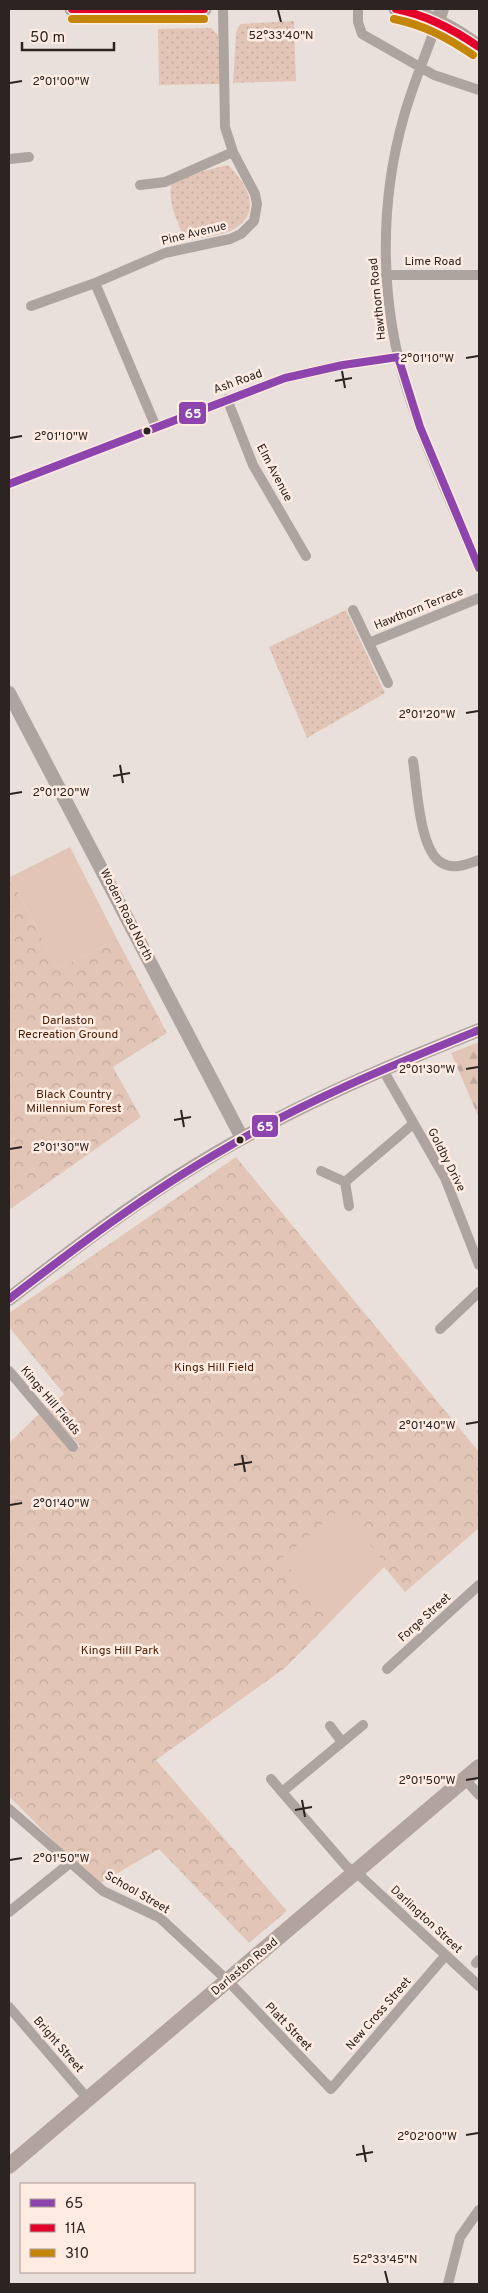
<svg xmlns="http://www.w3.org/2000/svg" width="488" height="2293" font-family="Overpass,sans-serif">
	<style>
		.grass { fill: url(#grass-dots) }
		.forest { fill: url(#forest-firs) }
		.park { fill: url(#park-crowns) }
		.garden { fill: #e2c5b7 }
		.lines { fill: none; stroke-linecap: round; stroke-linejoin: round }
		.minor { stroke: #aea49f; stroke-width: 10 }
		.tertiary { stroke: #aea49f; stroke-width: 14 }
		.secondary { stroke: #aea39d; stroke-width: 15 }
		.primary { stroke: #b1a49f; stroke-width: 16 }
		.bus-1-casing { stroke: #feebe2; stroke-width: 11 }
		.bus-2-casing { stroke: #feebe2; stroke-width: 11 }
		.bus-3-casing { stroke: #feebe2; stroke-width: 11 }
		.bus-1 { stroke: #8e44ad; stroke-width: 8 }
		.bus-2 { stroke: #e4002b; stroke-width: 8 }
		.bus-3 { stroke: #c48608; stroke-width: 8 }
		.ticks { fill: none; stroke: #2b2421; stroke-width: 2 }
		.bus-dot { fill: #2b2421; stroke: #feebe2; stroke-width: 2 }
		.labels { text-anchor: middle; dominant-baseline: central; stroke-width: 5; stroke-linejoin: round; paint-order: stroke }
		.street-label { font-size: 12px; fill: #2b2421; stroke: #feebe2 }
		.park-label { font-size: 12px; fill: #471b01; stroke: #feebe2 }
		.ticks-label { font-size: 12px; text-anchor: middle; fill: #2b2421; stroke: #feebe2; stroke-width: 5; stroke-linejoin: round; paint-order: stroke }
		.line-badge { stroke: #feebe2; stroke-width: 2 }
		.badge-label { font-size: 14px; text-anchor: middle; font-weight: bold; fill: #fff }
	</style>
	<defs>
		<pattern id="grass-dots" width="8" height="8" patternUnits="userSpaceOnUse" patternTransform="scale(1.25)"><rect width="8" height="8" fill="#e2c5b7"/><path d="M2 2h.1M6 6h.1" fill="none" stroke="#c2a99d" stroke-width="1.8" stroke-linecap="round"/></pattern>
		<pattern id="forest-firs" width="22" height="20" patternUnits="userSpaceOnUse" patternTransform="scale(1.25)"><rect width="22" height="20" fill="#e2c5b7"/><path d="M5 1l3.5 6h-7zM16 11l3.5 6h-7z" fill="#c2a99d"/></pattern>
		<pattern id="park-crowns" width="20" height="18" patternUnits="userSpaceOnUse" patternTransform="scale(1.25)"><rect width="20" height="18" fill="#e2c5b7"/><path d="M2 6a3 3 0 1 1 6 0M12 15a3 3 0 1 1 6 0" fill="none" stroke="#c2a99d"/></pattern>
	</defs>
	<rect width="100%" height="100%" fill="#eae0db"/>
	<path class="grass" d="M294,21L296,81L233,83L236,32L240,24Z
		M211,28L218,35L220,84L159,85L158,29Z
		M228,165C246,183 264,211 234,229C222,236 198,238 185,241C179,224 166,201 172,183L203,171Z
		M346,610L385,693L307,738L269,647Z"/>
	<path class="forest" d="M479,1042V1118L451,1053Z"/>
	<path class="park" d="M9,875L58,969L117,939L167,1033L113,1067L141,1117L9,1210Z
		M236,1157L479,1452V1528L405,1592L384,1567L285,1668L156,1760L287,1911L249,1943L159,1849L97,1885L9,1796V1443L39,1414L72,1453L80,1446L46,1409L64,1394L9,1327V1313Z"/>
	<path class="garden" d="M70,847L117,939L58,969L10,877Z
		M341,1509L385,1563L340,1605H327L315,1598L281,1559Z"/>
	<g class="lines">
		<path class="minor" d="M358,9V22L362,34L434,75L479,90
			M438,20C427,52 413,84 404,116C378,207 380,307 409,396C428,455 455,511 479,568
			M9,159L29,157
			M140,185L165,182L233,152
			M386,275H479
			M31,306L95,283
			M227,399L253,465L306,556
			M156,427L95,283L165,253L230,239L241,234L254,221L257,204L255,194L233,152L225,127L223,9
			M9,484L285,378L343,365L398,357
			M353,610L388,683
			M369,643L479,598
			M413,761C417,785 419,851 442,863C454,870 467,864 479,860
			M383,1070L445,1178L479,1265
			M321,1171L345,1182L349,1206
			M345,1182L413,1124
			M440,1329L479,1292
			M9,1371L73,1447
			M387,1669L479,1585
			M363,1725L282,1792L347,1867L356,1872L479,1986
			M330,1726L342,1742
			M271,1779L282,1792
			M465,1779L479,1795
			M9,1809L103,1891L160,1918L228,1981L331,2089L445,1956
			M9,1912L70,1863
			M476,1963L479,1960
			M9,2007L88,2099
			M448,2284L460,2237L479,2210"/>
		<path class="tertiary" d="M438,20L442,9
			M9,693L242,1138
			M9,1299C68,1253 129,1206 193,1167C283,1111 381,1069 479,1030"/>
		<path class="secondary" d="M72,9H204
			M396,9C429,14 453,28 479,47"/>
		<path class="primary" d="M9,2166L479,1767"/>
		<defs>
			<path id="bus-1" d="M9,484L285,378L343,365L398,357L420,427L479,568
				M9,1299C79,1245 149,1192 226,1148C306,1100 393,1065 479,1030"/>
			<path id="bus-2" d="M72,9H204
				M396,9C427,15 453,29 479,47"/>
			<path id="bus-3" d="M72,19H204
				M394,19C424,25 448,38 473,55"/>
		</defs>
		<use href="#bus-1" class="bus-1-casing"/>
		<use href="#bus-2" class="bus-2-casing"/>
		<use href="#bus-3" class="bus-3-casing"/>
		<use href="#bus-1" class="bus-1"/>
		<use href="#bus-2" class="bus-2"/>
		<use href="#bus-3" class="bus-3"/>
	</g>
	<path class="ticks" d="M278,10L281,22M10,83L22,81M466,358L478,356M342,371L345,388M335,381L352,378M10,438L22,436M466,713L478,711M120,765L123,783M113,776L130,773M10,794L22,792M466,1069L478,1067M181,1110L184,1127M174,1120L191,1117M10,1149L22,1147M466,1424L478,1422M242,1455L245,1472M234,1465L252,1462M10,1505L22,1503M466,1780L478,1778M302,1800L305,1817M295,1810L312,1807M10,1860L22,1858M466,2135L478,2133M363,2145L366,2162M356,2155L373,2152M385,2271L388,2283"/>
	<g class="bus-dot">
		<circle cx="147" cy="431" r="4.5"/>
		<circle cx="240" cy="1140" r="4.5"/>
	</g>
	<g class="labels">
		<g class="street-label">
			<text transform="translate(194 234) rotate(-14)">Pine Avenue</text>
			<text x="433" y="262">Lime Road</text>
			<text transform="translate(378 299) rotate(-96)">Hawthorn Road</text>
			<text transform="translate(238 382) rotate(-20)">Ash Road</text>
			<text transform="translate(274 473) rotate(62)">Elm Avenue</text>
			<text transform="translate(419 609) rotate(-22)">Hawthorn Terrace</text>
			<text transform="translate(126 915) rotate(63)">Woden Road North</text>
			<text transform="translate(446 1160) rotate(63)">Goldby Drive</text>
			<text transform="translate(50 1401) rotate(50)">Kings Hill Fields</text>
			<text transform="translate(425 1618) rotate(-42)">Forge Street</text>
			<text transform="translate(137 1893) rotate(30)">School Street</text>
			<text transform="translate(426 1920) rotate(43)">Darlington Street</text>
			<text transform="translate(245 1967) rotate(-40)">Darlaston Road</text>
			<text transform="translate(379 2014) rotate(-49)">New Cross Street</text>
			<text transform="translate(288 2027) rotate(46)">Platt Street</text>
			<text transform="translate(58 2045) rotate(49)">Bright Street</text>
		</g>
		<g class="park-label">
			<text x="68" y="1021">Darlaston<tspan x="68" dy="14">Recreation Ground</tspan></text>
			<text x="74" y="1095">Black Country<tspan x="74" dy="14">Millennium Forest</tspan></text>
			<text x="214" y="1368">Kings Hill Field</text>
			<text x="120" y="1651">Kings Hill Park</text>
		</g>
	</g>
	<g class="ticks-label">
		<text x="281" y="39">52°33'40"N</text>
		<text x="61" y="85">2°01'00"W</text>
		<text x="427" y="362">2°01'10"W</text>
		<text x="61" y="440">2°01'10"W</text>
		<text x="427" y="718">2°01'20"W</text>
		<text x="61" y="796">2°01'20"W</text>
		<text x="427" y="1073">2°01'30"W</text>
		<text x="61" y="1151">2°01'30"W</text>
		<text x="427" y="1429">2°01'40"W</text>
		<text x="61" y="1507">2°01'40"W</text>
		<text x="427" y="1784">2°01'50"W</text>
		<text x="61" y="1862">2°01'50"W</text>
		<text x="427" y="2140">2°02'00"W</text>
		<text x="385" y="2263">52°33'45"N</text>
	</g>
	<g class="line-badge">
		<rect x="178" y="401" width="29" height="24" rx="5" fill="#8e44ad"/>
		<rect x="251" y="1114" width="28" height="24" rx="5" fill="#8e44ad"/>
	</g>
	<g class="badge-label">
		<text x="193" y="418">65</text>
		<text x="265" y="1131">65</text>
	</g>
	<rect width="488" height="2293" fill="none" stroke="#2b2421" stroke-width="20"/>
	<rect x="20" y="2183" width="175" height="90" fill="#feebe2" stroke="#aa9b95"/>
	<rect x="30" y="2199" width="25" height="8" fill="#8e44ad" stroke="#aa9b95"/>
	<text x="65" y="2208" font-size="15" fill="#2b2421">65</text>
	<rect x="30" y="2224" width="25" height="8" fill="#e4002b" stroke="#aa9b95"/>
	<text x="65" y="2233" font-size="15" fill="#2b2421">11A</text>
	<rect x="30" y="2249" width="25" height="8" fill="#c48608" stroke="#aa9b95"/>
	<text x="65" y="2258" font-size="15" fill="#2b2421">310</text>
	<path d="M22 42v8h92v-8" fill="none" stroke="#2b2421" stroke-width="2.5"/>
	<text x="30" y="42" font-size="15" fill="#2b2421" stroke="#feebe2" stroke-width="4" paint-order="stroke">50 m</text>
</svg>
